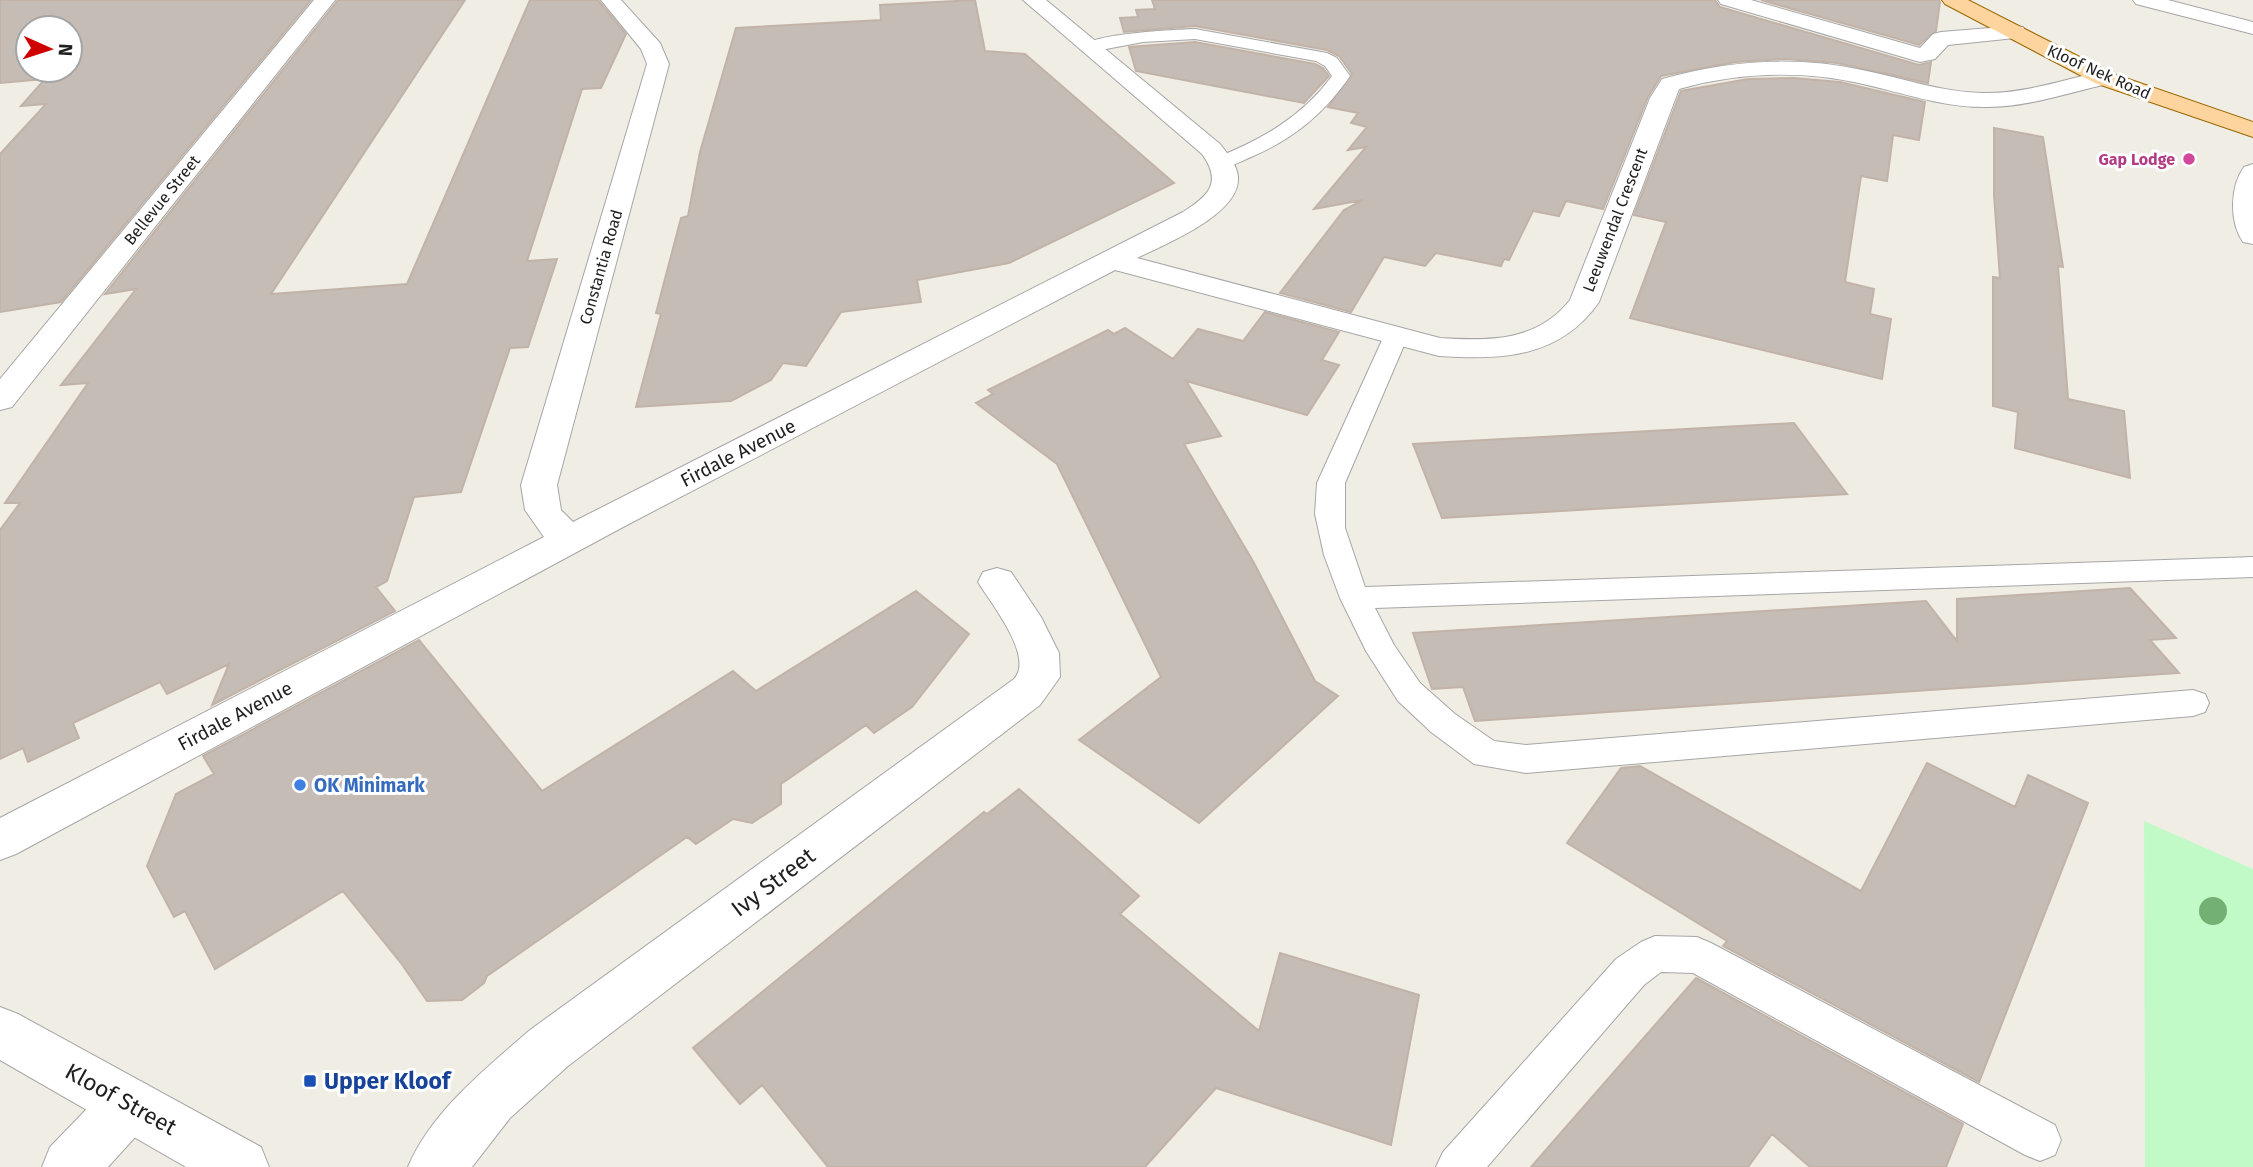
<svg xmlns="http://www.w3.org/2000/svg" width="2253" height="1167" font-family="'Fira Sans',sans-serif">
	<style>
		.park { fill: #c2fac7 }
		.building { fill: #c5bcb5; stroke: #c2b3a8; stroke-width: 2; fill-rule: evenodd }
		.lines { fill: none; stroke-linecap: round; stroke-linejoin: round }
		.service-casing { stroke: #a6a6a6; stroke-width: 2 }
		.minor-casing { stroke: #a6a6a6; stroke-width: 2 }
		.tertiary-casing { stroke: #a6a6a6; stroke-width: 2 }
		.primary-casing { stroke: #9a6800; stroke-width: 2 }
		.service { fill: #fff; fill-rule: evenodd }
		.minor { fill: #fff; fill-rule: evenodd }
		.tertiary { fill: #fff; fill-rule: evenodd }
		.primary { fill: #fdd49e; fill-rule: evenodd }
		.tree { fill: #72b173 }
		.hotel-dot { fill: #d1479c; stroke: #fff; stroke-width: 2.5 }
		.shop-dot { fill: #3f7fe0; stroke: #fff; stroke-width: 2.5 }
		.transit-dot { fill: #1a4fb4; stroke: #fff; stroke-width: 2.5 }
		.labels { text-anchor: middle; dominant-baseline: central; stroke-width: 6; stroke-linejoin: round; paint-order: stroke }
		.far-street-label { font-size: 16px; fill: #1f1f1f; stroke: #fff }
		.far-hotel-label { font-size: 16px; font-weight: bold; fill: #b23c85; stroke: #fff; text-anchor: end }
		.street-label { font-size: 19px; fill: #1f1f1f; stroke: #fff }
		.shop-label { font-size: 19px; font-weight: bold; fill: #366cbe; stroke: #fff; text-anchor: start }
		.near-street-label { font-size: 23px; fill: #1f1f1f; stroke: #fff }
		.near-transit-label { font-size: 23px; font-weight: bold; fill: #164399; stroke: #fff; text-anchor: start }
	</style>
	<rect width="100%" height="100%" fill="#f0ede5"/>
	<path class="park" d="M2144,821L2253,869V1167H2145Z"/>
	<path class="building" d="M0,0H311L61,302L0,312V154L46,104L21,106L45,79L0,83ZM28,28H70V70H28Z
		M338,0H465L271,294L407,284L530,0H598L626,34L601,88L582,89L527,261L557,259L528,347L510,348L461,492L414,497L387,581L376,587L395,611L212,705L229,664L167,694L160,682L73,723L79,738L28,762L23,748L0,759V530L20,503H5L88,383L61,385L136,289L105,294Z
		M975,0L985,51L1025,54L1174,183L1009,263L917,280L921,302L841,312L806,366L783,363L771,380L731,401L636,407L661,314L656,313L681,218L688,216L700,152L736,28L881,20L880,5Z
		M1152,0H1715L1720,7L1919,65L1931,62L1928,83L1837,63L1786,59L1736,62L1661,76L1648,97L1603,209L1566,201L1559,216L1533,211L1509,260L1504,259L1501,266L1436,253L1425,266L1384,257L1351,312L1280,293L1344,210L1363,200L1314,209L1366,147L1348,150L1367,127L1351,123L1358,113L1328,107L1352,74L1339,56L1327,50L1195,26L1124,32L1120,18L1138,17L1136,10L1155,9Z
		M1761,0H1939L1940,2L1936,31L1919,45Z
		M1195,42L1315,64L1323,68L1329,76L1304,103L1136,71L1129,47Z
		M1794,78L1840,82L1925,102L1919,140L1893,135L1887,181L1861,176L1845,282L1874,289L1870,314L1891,319L1882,379L1630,318L1666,222L1634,215L1681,91L1748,79Z
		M1994,128L2043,137L2063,267L2058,266L2068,399L2124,411L2130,478L2015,448L2018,412L1993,406V277L2000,278L1994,195Z
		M1265,312L1339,332L1322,360L1339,365L1307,415L1186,381L1221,436L1184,444L1254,563L1315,681L1338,696L1199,823L1079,740L1161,677L1057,464L976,403L993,394L988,390L1108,330L1114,334L1125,328L1173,359L1198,329L1243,341Z
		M1794,423L1847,494L1442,518L1413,444Z
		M2130,588L2176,638L2150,640L2179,673L1475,721L1463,687L1432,689L1413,633L1926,601L1957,641V599Z
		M916,591L969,634L912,707L874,733L866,725L781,784V804L752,823L733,819L696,844L687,837L487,976L484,983L462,1000L427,1001L401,963L343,891L215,969L185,911L174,917L147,866L176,794L214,774L203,756L419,640L542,791L733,671L756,691Z
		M1927,763L2015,807L2028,775L2088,803L1979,1082L1723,946L1727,941L1567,843L1621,768L1640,766L1861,891Z
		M1019,789L1139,896L1120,914L1259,1031L1280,953L1419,995L1391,1145L1216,1088L1145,1167H828L762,1085L740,1104L693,1048L984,812L987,814Z
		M1696,978L1963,1124L1946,1167H1810L1772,1134L1748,1167H1531Z"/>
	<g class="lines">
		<defs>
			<path id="service" d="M1195,29L1327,53L1337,58L1350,76C1324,114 1293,139 1251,157C1240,162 1227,169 1215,166L1212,162L1215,158C1261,140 1302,117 1332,76L1325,66L1316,61L1195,39L1143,42L1090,52L1081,47C1094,33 1173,30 1195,29Z
				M1396,329L1404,331L1408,336L1345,483V528L1365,587L2253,557V577L1375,608L1394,645L1420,683L1455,714L1494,741L1526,745L2193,690L2205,694L2209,703L2205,712L2193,716L1526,773L1474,764L1431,732L1398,701L1366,651L1340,598L1324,555L1315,514L1317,483L1384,336L1388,331Z
				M1655,936L1697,937L1711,943L2055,1125L2061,1140L2055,1155L2040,1161L2025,1155L1693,973L1661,972L1644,985L1487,1167H1436L1443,1152L1616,959L1641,942Z"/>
			<path id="minor" d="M601,0H621L660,43L669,64L557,485L561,510L573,522L1183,212C1208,196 1223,183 1202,154L1023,0H1046L1220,144C1227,153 1237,164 1238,177C1241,214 1165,244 1137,258L1440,338C1488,341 1537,342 1570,300L1650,98L1662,79C1728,61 1794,55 1862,70C1902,78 1941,92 1982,93C2023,94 2063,80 2103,71L2111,73L2114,78L2111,83L2103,85C2064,94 2024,108 1983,107C1942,107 1903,93 1863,84C1802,70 1739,72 1679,89L1599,302C1560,358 1502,360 1439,356L1115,270L625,526L16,854L0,860V818L544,537L525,510L521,485L647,64L641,49Z
				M1718,0H1751L1920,48L1933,34L1941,32L2015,26L2023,27L2026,32L2023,37L2015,38L1948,45L1935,59L1920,62L1721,4Z
				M2133,0H2168L2253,22V34L2136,4Z
				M2253,164V244L2243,242C2229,222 2230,186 2244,167Z
				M997,568L1011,572L1041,617L1059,653L1060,677L1040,705L568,1066L510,1118L472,1167H408C431,1112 486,1068 530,1030L1014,679C1035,657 990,602 978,582L983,572Z
				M129,1077L148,1085L156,1104L148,1123L108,1167H42L50,1147L110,1085Z"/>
			<path id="tertiary" d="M314,0H335L12,407L0,410V379Z
				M0,1007L18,1014L261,1147L269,1167H186L0,1060Z"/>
			<path id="primary" d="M1942,0H1968L2111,73L2253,122V137L2095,83L1945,4Z"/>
		</defs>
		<use href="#service" class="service-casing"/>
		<use href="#minor" class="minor-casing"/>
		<use href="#tertiary" class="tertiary-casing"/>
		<use href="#primary" class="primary-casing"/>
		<use href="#service" class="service"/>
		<use href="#minor" class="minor"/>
		<use href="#tertiary" class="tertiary"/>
		<use href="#primary" class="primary"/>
	</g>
	<circle class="tree" cx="2213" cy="911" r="14"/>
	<circle class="hotel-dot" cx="2189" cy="159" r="7"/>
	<circle class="shop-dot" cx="300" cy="785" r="7"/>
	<rect class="transit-dot" x="303" y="1074" width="14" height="14" rx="3.5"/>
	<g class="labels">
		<g class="far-street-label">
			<text transform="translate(2099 72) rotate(24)">Kloof Nek Road</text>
			<text transform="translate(162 200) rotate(-51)">Bellevue Street</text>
			<text transform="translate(1615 220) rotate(-69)">Leeuwendal Crescent</text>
			<text transform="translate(601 267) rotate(-74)">Constantia Road</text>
		</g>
		<g class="far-hotel-label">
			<text x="2175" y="159">Gap Lodge</text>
		</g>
		<g class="street-label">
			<text transform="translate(738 453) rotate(-27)">Firdale Avenue</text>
			<text transform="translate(235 716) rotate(-28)">Firdale Avenue</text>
		</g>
		<g class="shop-label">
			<text x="314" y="785">OK Minimark</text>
		</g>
		<g class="near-street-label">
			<text transform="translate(773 882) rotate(-37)">Ivy Street</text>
			<text transform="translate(121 1099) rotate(29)">Kloof Street</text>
		</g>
		<g class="near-transit-label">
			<text x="324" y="1081">Upper Kloof</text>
		</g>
	</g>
	<g transform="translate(49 49) rotate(93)"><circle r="33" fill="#ffffff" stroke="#a5a5a5" stroke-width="2"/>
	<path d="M0-5L12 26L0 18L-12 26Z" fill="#ce0100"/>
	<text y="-10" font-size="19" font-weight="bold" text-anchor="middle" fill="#1f1f1f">N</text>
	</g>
</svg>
